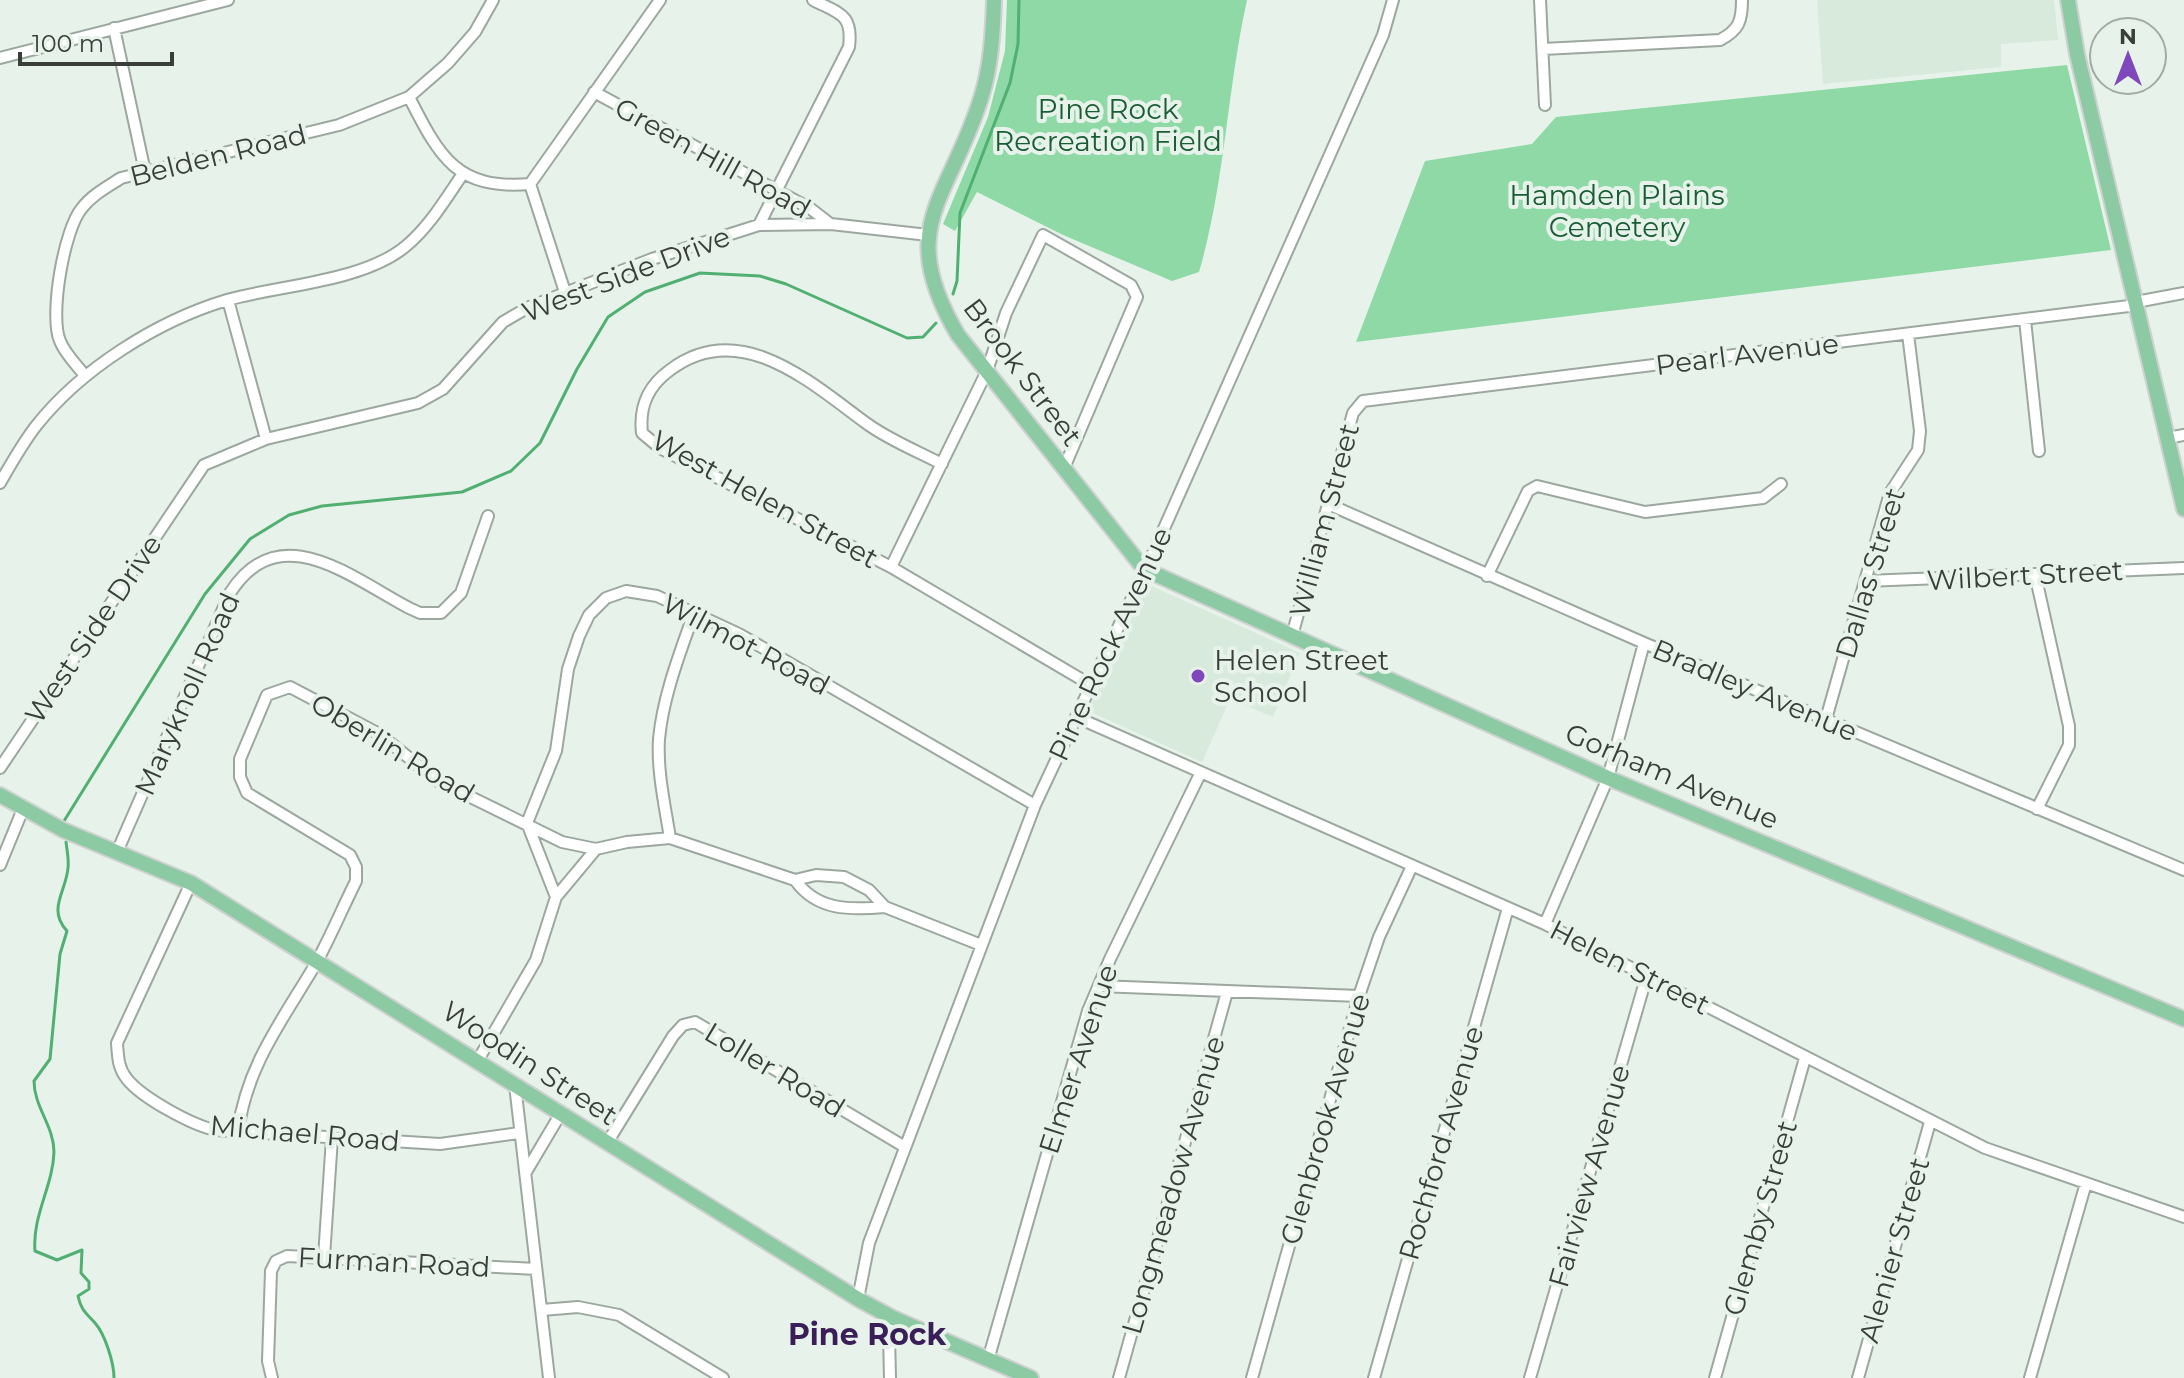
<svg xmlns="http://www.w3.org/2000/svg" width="2184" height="1378" font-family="Montserrat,sans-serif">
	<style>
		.built { fill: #d7eadc }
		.green { fill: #8ed9a5 }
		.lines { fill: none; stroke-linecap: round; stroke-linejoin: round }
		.stream { stroke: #51af72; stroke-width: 3 }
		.minor-casing { stroke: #9ca79f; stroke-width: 14 }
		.major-casing { stroke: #cfd1d0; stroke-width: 18 }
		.minor { stroke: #fff; stroke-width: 10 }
		.major { stroke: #8bcaa3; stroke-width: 14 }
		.poi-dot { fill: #8046bc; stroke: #e7f3ea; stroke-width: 3 }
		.labels { text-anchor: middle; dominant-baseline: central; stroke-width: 8; stroke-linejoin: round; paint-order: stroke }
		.park-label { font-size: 28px; fill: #195d35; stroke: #e7f3ea }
		.street-label { font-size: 28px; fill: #393e3a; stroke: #e7f3ea }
		.poi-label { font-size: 28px; fill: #393e3a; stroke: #e7f3ea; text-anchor: start }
		.neighbourhood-label { font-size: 30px; font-weight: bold; fill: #3a1e57; stroke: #e7f3ea }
	</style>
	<rect width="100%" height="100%" fill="#e7f3ea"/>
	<path class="built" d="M1817,0H2054L2058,40L2001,44V67L1823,84Z
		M1147,584L1300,653L1273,717L1230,699L1202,762L1088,711Z"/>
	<path class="green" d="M1007,0H1247C1227,90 1225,183 1199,272L1172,281L1063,235L977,192L955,231L943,224L988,117L1005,51Z
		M2067,65L2111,250L1356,342L1425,161L1532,144L1556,117Z"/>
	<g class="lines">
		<path class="stream" d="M953,294L957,281L960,213L1010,83L1018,44L1019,0
			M64,821L205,594L250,539L289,515L322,506L462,492L511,471L540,443L577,369L608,317L645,292L700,273L760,276L786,284L907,338L923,337L936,323
			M66,842C67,850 69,860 68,868C66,892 47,909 67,931L60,954L50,1059L34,1081C34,1107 54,1126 54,1152C53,1186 32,1216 35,1251L57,1260L82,1250L81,1273L89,1282V1289L78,1296C81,1310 86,1313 95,1323C105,1334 114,1363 114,1378"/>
		<defs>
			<path id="minor" d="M1540,0L1545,105
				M114,28L145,172
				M1543,49L1720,40C1739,30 1742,21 1742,0
				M0,58L228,0
				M594,92L811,209L829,223
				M409,97C440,158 457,190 530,184
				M759,225L849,47C853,14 840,14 813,0
				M565,292L530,184L660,0
				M228,300L266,439
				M2136,302L2184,293
				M2025,320L2039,451
				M85,376C77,365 65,354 60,341C49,316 64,229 82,208C92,195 107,187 121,178L339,125L409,97L448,63L475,32L493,0
				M2167,438L2184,435
				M942,464C917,451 889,440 866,423C811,383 740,317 670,370C648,386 639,406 642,433L660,448L891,567L1091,685
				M0,483C11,464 22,444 36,426C81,369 157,321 227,300C280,285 363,282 406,246C429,227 445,200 462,175
				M1328,504L1644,643L2184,870
				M891,567L987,371L1006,313L1043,235L1131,285L1137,297L1064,468
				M2035,574L2069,726V745L2037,809
				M1487,576L1528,491L1537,486L1645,512L1763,498L1781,484
				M1866,581L2184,568
				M1292,636L1353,413L1363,401L2137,305
				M1076,717L1545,924L1985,1148L2184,1217
				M1826,719L1890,493L1918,450L1920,431L1908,334
				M0,768L204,465L266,439L418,403L443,389L503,322L527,308L652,259L759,225L831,224L928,235
				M670,838C665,806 657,772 659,739C663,696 680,653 694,613
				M117,852L230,593C279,516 350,577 409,608L420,613H441L461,593L488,516
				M0,865L23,809
				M795,880C817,911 850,910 885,907
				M191,883L117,1043C118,1057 118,1068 127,1079C142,1098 192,1125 215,1130L440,1144L519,1133
				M556,897L527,823L556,751L568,669L579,636L589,615L606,598L626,591L657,596L739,634L1035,805
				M1545,924L1608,778L1644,643
				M1099,986L1359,996
				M478,1060L536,960L556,897L596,849
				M515,1085L549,1378
				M238,1131C247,1065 282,1021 315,965C330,938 342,909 356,881V867L350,855L247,793L240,777V759L267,695L290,687L379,734L438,781L562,842L596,849L627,842L670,838L795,880L816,875L844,877L869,890L885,907L981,945
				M607,1143L673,1036L683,1025L695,1022L905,1147
				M526,1172L561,1113
				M324,1257L332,1138
				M858,1299L869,1243L1035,805L1154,551L1383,35L1393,0
				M542,1310L578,1307L619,1315L723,1378
				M988,1360L1088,1011L1110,959L1201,772
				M272,1378L268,1361L271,1271L276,1261L287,1256L536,1269
				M890,1378L889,1334L893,1318
				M1119,1378L1227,992
				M1252,1378L1359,996L1379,937L1412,866
				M1374,1378L1508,908
				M1530,1378L1647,975
				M1715,1378L1805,1058
				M1858,1378L1930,1122
				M2030,1378L2086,1183"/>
			<path id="major" d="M994,0C993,33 991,67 981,98C949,200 894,227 958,335L1144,569L1608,778L2184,1019
				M2068,0L2077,54L2184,509
				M0,795L63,830L191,883L858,1299L893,1318L1031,1378"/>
		</defs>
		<use href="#minor" class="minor-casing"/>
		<use href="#major" class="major-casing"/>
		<use href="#minor" class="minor"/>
		<use href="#major" class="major"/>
	</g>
	<circle class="poi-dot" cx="1198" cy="676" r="8"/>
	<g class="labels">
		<g class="park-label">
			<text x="1108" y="109">Pine Rock<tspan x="1108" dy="32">Recreation Field</tspan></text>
			<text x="1617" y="195">Hamden Plains<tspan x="1617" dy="32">Cemetery</tspan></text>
		</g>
		<g class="street-label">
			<text transform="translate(218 155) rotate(-14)">Belden Road</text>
			<text transform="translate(713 158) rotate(29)">Green Hill Road</text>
			<text transform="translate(626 274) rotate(-21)">West Side Drive</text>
			<text transform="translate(1747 354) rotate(-7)">Pearl Avenue</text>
			<text transform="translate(1023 372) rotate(53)">Brook Street</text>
			<text transform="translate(765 499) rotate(29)">West Helen Street</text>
			<text transform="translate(1324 520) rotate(-75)">William Street</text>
			<text transform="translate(1870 573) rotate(-73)">Dallas Street</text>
			<text transform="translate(2025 575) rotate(-3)">Wilbert Street</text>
			<text transform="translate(93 629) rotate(-56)">West Side Drive</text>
			<text transform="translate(746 644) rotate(28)">Wilmot Road</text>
			<text transform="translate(1110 644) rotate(-65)">Pine Rock Avenue</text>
			<text transform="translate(1755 690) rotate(23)">Bradley Avenue</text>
			<text transform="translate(187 694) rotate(-66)">Maryknoll Road</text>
			<text transform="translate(393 748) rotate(31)">Oberlin Road</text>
			<text transform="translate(1672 776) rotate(23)">Gorham Avenue</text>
			<text transform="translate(1630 967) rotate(27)">Helen Street</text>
			<text transform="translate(1078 1059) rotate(-72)">Elmer Avenue</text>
			<text transform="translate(530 1063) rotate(33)">Woodin Street</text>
			<text transform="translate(775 1070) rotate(31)">Loller Road</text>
			<text transform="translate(1325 1119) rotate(-74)">Glenbrook Avenue</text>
			<text transform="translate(305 1133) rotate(5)">Michael Road</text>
			<text transform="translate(1441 1143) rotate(-74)">Rochford Avenue</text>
			<text transform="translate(1589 1176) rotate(-74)">Fairview Avenue</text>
			<text transform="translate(1173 1185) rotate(-74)">Longmeadow Avenue</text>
			<text transform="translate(1760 1218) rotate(-74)">Glemby Street</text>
			<text transform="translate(1894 1250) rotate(-74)">Alenier Street</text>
			<text transform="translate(394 1262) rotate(3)">Furman Road</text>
		</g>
		<g class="poi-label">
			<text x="1214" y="660">Helen Street<tspan x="1214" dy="32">School</tspan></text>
		</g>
		<g class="neighbourhood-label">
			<text x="867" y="1334">Pine Rock</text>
		</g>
	</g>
	<g transform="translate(2128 56)"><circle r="38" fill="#e7f3ea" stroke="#a1aba4" stroke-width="2"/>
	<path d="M0-6L14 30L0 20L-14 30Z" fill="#8046bc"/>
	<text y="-12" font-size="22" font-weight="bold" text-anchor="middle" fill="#393e3a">N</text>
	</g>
	<path d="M20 52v12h152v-12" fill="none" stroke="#393e3a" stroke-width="4"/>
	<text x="32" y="52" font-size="24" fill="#393e3a" stroke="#e7f3ea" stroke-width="6" paint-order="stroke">100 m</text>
</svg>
